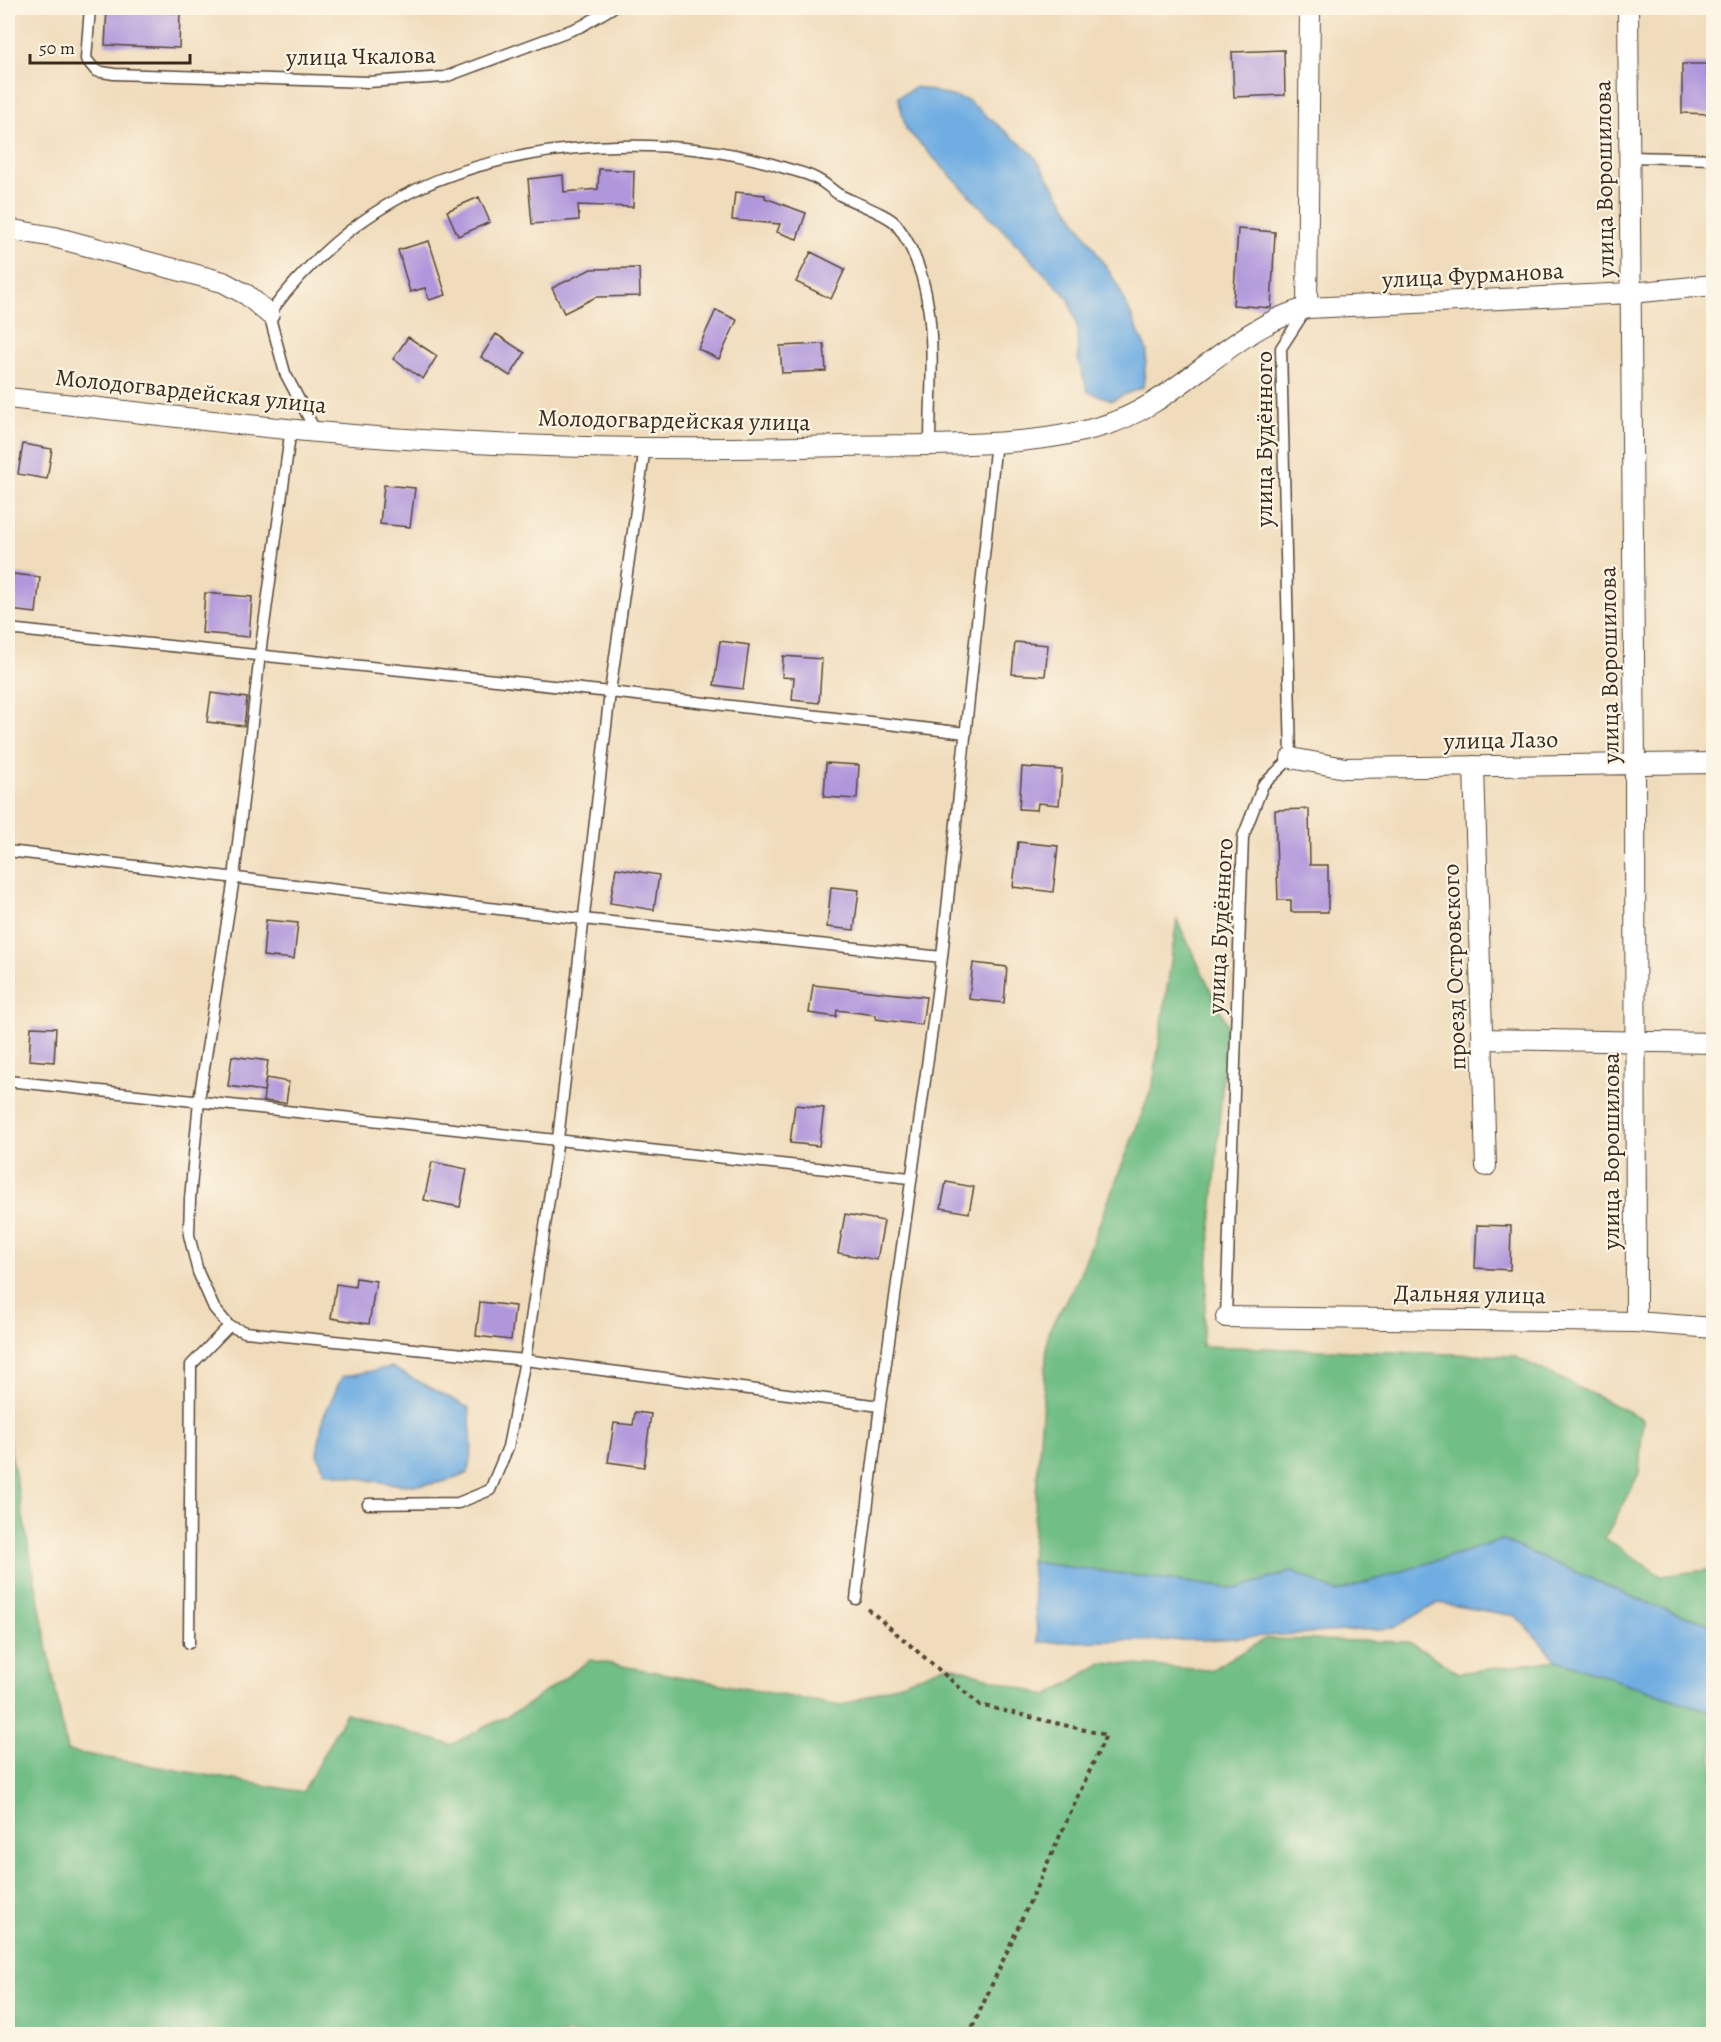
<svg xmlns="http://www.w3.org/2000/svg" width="1721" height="2042" font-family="Alegreya,serif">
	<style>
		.forest { fill: #71be86; stroke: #567452; stroke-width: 1.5 }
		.water { fill: #6fade2; stroke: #556c80; stroke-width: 1.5 }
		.building { fill: #b097dc }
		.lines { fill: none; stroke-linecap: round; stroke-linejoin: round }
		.lane-casing { stroke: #564536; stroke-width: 13 }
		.street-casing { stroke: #564536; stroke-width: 22 }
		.path { stroke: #564536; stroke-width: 4; stroke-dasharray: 4.5 4.5; stroke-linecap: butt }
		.lane { stroke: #fff; stroke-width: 10 }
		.street { stroke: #fff; stroke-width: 20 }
		.labels { text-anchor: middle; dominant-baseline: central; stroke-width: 4.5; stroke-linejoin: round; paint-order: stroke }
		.street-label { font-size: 24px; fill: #3b2a1e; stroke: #fcf5e5 }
	</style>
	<rect width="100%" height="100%" fill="#fcf5e5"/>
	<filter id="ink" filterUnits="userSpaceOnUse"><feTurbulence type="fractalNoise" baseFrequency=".0167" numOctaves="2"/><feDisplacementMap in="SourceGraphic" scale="12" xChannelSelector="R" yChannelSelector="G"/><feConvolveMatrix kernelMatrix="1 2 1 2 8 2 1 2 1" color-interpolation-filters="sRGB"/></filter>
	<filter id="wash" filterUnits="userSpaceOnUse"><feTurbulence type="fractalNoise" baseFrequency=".008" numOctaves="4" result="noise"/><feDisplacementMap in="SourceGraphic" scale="24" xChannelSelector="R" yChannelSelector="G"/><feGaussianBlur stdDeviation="1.35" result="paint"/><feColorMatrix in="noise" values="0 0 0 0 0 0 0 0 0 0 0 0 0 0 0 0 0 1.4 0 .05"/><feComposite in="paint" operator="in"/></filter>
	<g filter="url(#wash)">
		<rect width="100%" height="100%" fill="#f0dcbb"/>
		<path class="forest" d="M1177,920L1227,1024L1202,1346L1514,1356L1643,1419L1639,1473L1605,1538L1661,1576L1713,1569V1625L1651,1605L1502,1540L1336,1592L1293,1571L1237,1589L1031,1562L1048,1332L1078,1279L1153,1085Z
			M8,1437L67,1751L303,1792L346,1713L451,1745L521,1709L590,1660L841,1706L948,1665L1048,1696L1102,1663L1211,1670L1265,1639L1409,1642L1459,1673L1557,1660L1713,1713V2034H8Z"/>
		<path class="water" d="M916,87L967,100L1033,154L1117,284L1147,351L1143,387L1112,400L1088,392L1078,359L1077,326L1069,299L906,129L898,97Z
			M391,1367L469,1408L472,1446L468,1473C423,1496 373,1480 325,1472L317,1454L323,1418L342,1377Z
			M1502,1540L1651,1605L1713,1625V1713L1557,1660L1516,1616L1438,1603L1394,1628L1203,1640L1038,1642L1031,1562L1236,1589L1293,1571L1336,1592Z"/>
		<g id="blocks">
			<path class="building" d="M107,8H145V12L180,13L179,48L105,45Z
				M1284,50L1285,95L1234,97L1232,52Z
				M1682,64H1707V76H1713V114L1682,113Z
				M599,169L634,171L633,207L578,205L579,220L532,224L528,179L563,175L564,192L598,189Z
				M735,192L765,195V198L806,213L797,239L777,232L780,224L732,220Z
				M479,197L490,222L458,236L447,211Z
				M1238,229L1275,232L1271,308L1233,305Z
				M429,241L446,295L429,300L425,288L410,292L398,250Z
				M811,252L845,269L831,299L796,282Z
				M639,268L640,296L596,297L564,313L552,288L591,269Z
				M716,310L737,320L719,359L698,349Z
				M496,334L525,353L510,376L481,357Z
				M408,337L437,356L423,379L393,359Z
				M824,344L826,371L782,373L780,346Z
				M23,444L52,449L47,479L18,474Z
				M384,485L415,488L410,527L380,524Z
				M13,574L40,577L36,613L9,610Z
				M205,593L252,597L249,637L202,633Z
				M720,641L749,645L743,689L714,685Z
				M1015,642L1048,645L1045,676L1012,674Z
				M783,656L822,659L819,703L792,700L794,678L782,677Z
				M211,693L247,698L244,726L207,722Z
				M826,763L859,765L857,799L824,797Z
				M1022,767L1062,770L1059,805L1038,803L1037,810L1019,809Z
				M1309,809L1310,865H1328V912H1291V900H1278L1275,810Z
				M1018,842L1058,846L1053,892L1013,887Z
				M616,868L659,875L654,910L610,903Z
				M831,887L859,890L854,930L827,927Z
				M266,920L298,923L294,959L263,956Z
				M973,963L1007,967L1004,1003L969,999Z
				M813,985L926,997L922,1025L876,1019V1015L837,1010L836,1017L809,1013Z
				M31,1027L56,1028L54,1062L29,1060Z
				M232,1056L268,1061L264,1091L228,1086Z
				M266,1078L289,1082L286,1103L263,1101Z
				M795,1105L824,1108L819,1146L790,1143Z
				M432,1162L467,1169L460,1207L424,1200Z
				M946,1182L974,1187L969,1213L941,1208Z
				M845,1214L884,1221L877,1260L838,1253Z
				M1477,1225L1511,1226L1510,1270L1475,1268Z
				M356,1278L376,1281L369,1324L331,1318L336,1284L355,1287Z
				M480,1302L515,1306L511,1340L476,1336Z
				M635,1412L651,1414L644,1467L608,1462L614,1423L633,1425Z"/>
		</g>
	</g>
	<g filter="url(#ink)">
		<use href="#blocks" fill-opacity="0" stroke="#564536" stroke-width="1.5"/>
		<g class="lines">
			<defs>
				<path id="lane" d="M90,8L86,59L96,71L114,74L368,82L445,77L582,26L612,8
					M1629,157L1714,159
					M291,428L260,654L234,878L199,1100L190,1199L189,1235L198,1272L214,1308L229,1326L245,1332L525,1360L880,1406L942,957L996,441
					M315,430L285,373L269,314C308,262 358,217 417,189C520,140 677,132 785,168C795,171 806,173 815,178C824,182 831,189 838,194C852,202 888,214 896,224C943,286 930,371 930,444
					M8,629L610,692L966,733
					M8,851L583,919L942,957
					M8,1081L910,1178
					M1226,1317L1243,837L1263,785L1291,758L1281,348L1305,311
					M368,1504L458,1503L490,1490L508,1447L525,1360L558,1139L610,692L645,447
					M856,1599L880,1406
					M189,1643L191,1365L229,1326"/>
				<path id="street" d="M1628,8L1635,764L1636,1322
					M8,229L54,237L223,282L247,295L269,314
					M1307,308L1310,8
					M8,398C145,412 283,432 422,440C562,449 704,450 844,446C924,444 1022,449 1099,427C1177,406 1228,329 1307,308L1631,293L1714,285
					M1291,758L1345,768L1714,763
					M1474,766L1486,1166
					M1482,1039L1714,1043
					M1226,1317L1636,1322L1714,1328"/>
			</defs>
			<use href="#lane" class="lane-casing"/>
			<use href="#street" class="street-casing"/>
			<path class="path" d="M868,1609L980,1705L1106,1735L973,2026L964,2034"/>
			<use href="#lane" class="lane"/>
			<use href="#street" class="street"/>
		</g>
	</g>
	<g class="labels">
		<g class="street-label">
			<text transform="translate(361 56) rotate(-1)">улица Чкалова</text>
			<text transform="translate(1604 179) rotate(-91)">улица Ворошилова</text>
			<text transform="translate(1473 275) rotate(-3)">улица Фурманова</text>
			<text transform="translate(191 391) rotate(6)">Молодогвардейская улица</text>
			<text transform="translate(674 420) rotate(1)">Молодогвардейская улица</text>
			<text transform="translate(1264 439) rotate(-90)">улица Будённого</text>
			<text transform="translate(1609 665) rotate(-91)">улица Ворошилова</text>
			<text transform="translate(1501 740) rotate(-1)">улица Лазо</text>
			<text transform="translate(1220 926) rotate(-87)">улица Будённого</text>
			<text transform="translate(1454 967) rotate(-92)">проезд Островского</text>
			<text transform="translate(1611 1151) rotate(-90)">улица Ворошилова</text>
			<text transform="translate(1470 1294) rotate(1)">Дальняя улица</text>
		</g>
	</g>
	<rect width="1721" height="2042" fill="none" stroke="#fcf5e5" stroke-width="30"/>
	<path d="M30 54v9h160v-9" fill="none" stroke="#3b2a1e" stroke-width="3"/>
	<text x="39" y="54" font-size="18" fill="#3b2a1e" stroke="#fcf5e5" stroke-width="4.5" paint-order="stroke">50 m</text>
</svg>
